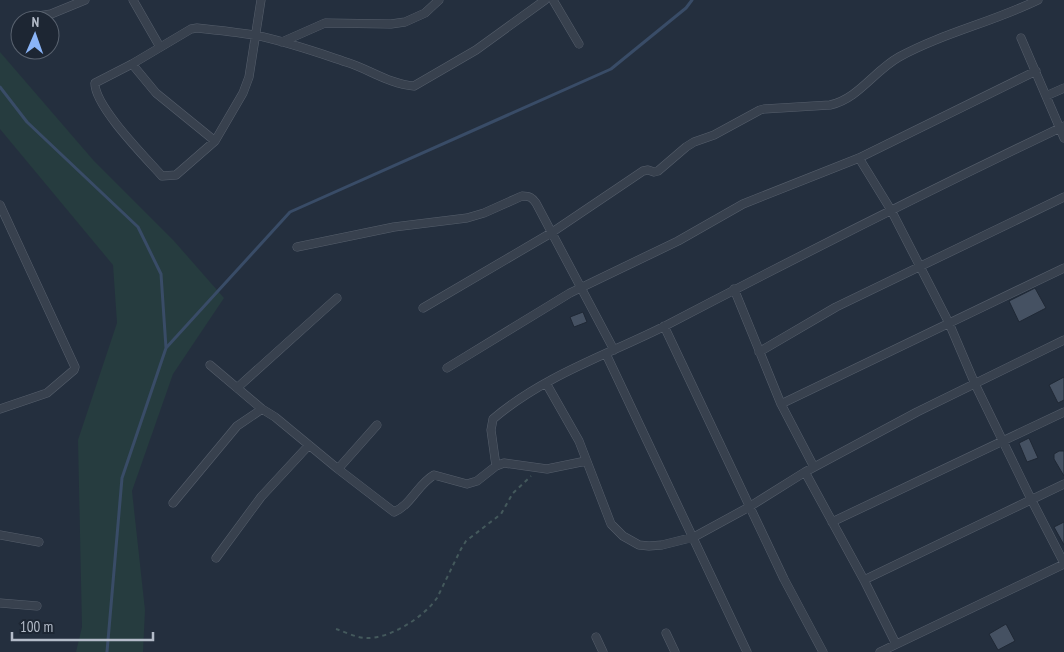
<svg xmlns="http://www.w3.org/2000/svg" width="1064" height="652" font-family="'PT Sans Narrow',sans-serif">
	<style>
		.green { fill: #263c3f }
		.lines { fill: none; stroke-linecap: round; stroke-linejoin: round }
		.stream { stroke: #394c67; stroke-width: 3 }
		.building { fill: #455162; stroke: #1f2835 }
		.street-casing { stroke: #565f6c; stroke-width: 9 }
		.path { stroke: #44595c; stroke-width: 2; stroke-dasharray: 4 4; stroke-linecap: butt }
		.street { stroke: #38414e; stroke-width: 8 }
	</style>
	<rect width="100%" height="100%" fill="#242f3e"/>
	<path class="green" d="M0,52L94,161L174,241L224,298L173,374L132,491L145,610L143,652H76L82,627L78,440L117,323L113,265L0,129Z"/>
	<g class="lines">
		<path class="stream" d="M0,87L27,122L138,227L161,274L166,348
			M107,652L122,478L166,348L290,212L611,69L686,8L692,0"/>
	</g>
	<path class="building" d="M1035,288L1046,308L1019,322L1009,301Z
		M583,312L587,322L574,327L570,317Z
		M1064,377V400L1058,403L1049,385Z
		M1029,438L1038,458L1027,462L1019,443Z
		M1059,451H1064V476L1054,459V454Z
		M1064,522V545L1054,527Z
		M1006,624L1015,641L998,650L989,634Z"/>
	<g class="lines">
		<defs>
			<path id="street" d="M133,0L160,47
				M261,0L249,77L243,93L215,141L176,175L162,176C147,159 94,106 95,83L132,64L191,29L197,28C216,30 235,32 254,35C285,41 316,52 346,62C369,69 389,84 414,86L476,50L545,0
				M553,0L579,44
				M32,17L51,14L85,0
				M1021,38L1064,138
				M282,42L325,23L391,24L405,22L425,13L439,0
				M132,64L156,93L215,141
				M1046,96L1064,88
				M859,158L891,210L949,323L975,384L1031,499L1064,563
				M0,205L75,367L74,370L47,393L0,409
				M297,247L394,227L467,218L484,213L522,196C529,196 532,197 536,203L614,350
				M734,289L781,404L814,467
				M423,308L551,233L643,171L648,170L654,172L658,171L686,147L694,142L714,135L760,110L764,109L830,105C858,99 874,71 899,57C943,33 993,22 1038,0
				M664,326L784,579L823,652
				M759,352L836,307L1064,197
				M606,354L747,652
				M210,365L262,409L275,417L338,469L394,512C411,505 418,484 434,475L467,484L477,481L496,466L504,463L547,469L586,461
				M447,368L570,293L678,241L743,204L859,158L1036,71
				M546,383L579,441L611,524L623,536L639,545L649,546L662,545L694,537L749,507L805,472L917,412L1064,340
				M237,388L337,298
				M781,404L1064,268
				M496,466L491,430L493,419C543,376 607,355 665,326C797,257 930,190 1064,126
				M338,469L377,425
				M805,472L864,580L896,644
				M173,503L237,426L262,409
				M832,522L1064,412
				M0,535L39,542
				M216,558L261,497L309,445
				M864,580L1064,484
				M0,603L37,606
				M666,633L675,652
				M596,637L603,652
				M880,652L1064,564"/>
		</defs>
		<use href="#street" class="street-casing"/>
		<path class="path" d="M336,629C345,632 357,638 366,638C390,639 424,617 437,598L461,549L466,541L501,514L513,493L531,476"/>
		<use href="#street" class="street"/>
	</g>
	<g transform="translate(35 35) rotate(2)"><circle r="24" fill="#1d2633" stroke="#59626f"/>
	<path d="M0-4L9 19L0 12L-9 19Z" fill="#8ab4f8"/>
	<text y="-8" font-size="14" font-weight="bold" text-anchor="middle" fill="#b4bcc9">N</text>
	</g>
	<path d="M12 632v8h141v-8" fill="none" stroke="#b4bcc9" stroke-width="2.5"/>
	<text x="20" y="632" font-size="15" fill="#b4bcc9" stroke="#1d2633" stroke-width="4" paint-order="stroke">100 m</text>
</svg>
